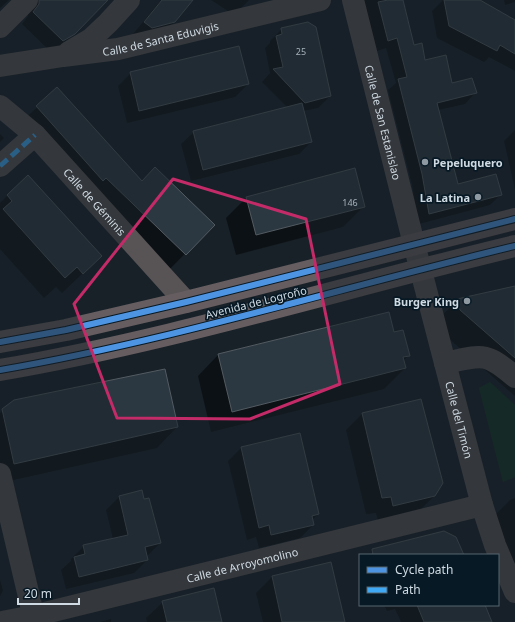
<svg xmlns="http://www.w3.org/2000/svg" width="515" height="622" font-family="'Noto Sans',sans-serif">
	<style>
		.green { fill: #123625 }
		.shadow { fill: #0007 }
		.building { fill: #2b3841; stroke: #535b61 }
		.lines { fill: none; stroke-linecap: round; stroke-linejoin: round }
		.minor { stroke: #585355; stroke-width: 22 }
		.major { stroke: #655d5f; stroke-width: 22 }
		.quiet { stroke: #3fa9f5; stroke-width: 5; stroke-dasharray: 10 5; stroke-linecap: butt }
		.cycleway-casing { stroke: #071925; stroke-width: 8 }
		.cycleway { stroke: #4d94e3; stroke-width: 6 }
		.marked { fill: none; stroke: #c32b68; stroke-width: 3; stroke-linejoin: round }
		.poi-dot { fill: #8f99a1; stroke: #071925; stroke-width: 1.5 }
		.labels { text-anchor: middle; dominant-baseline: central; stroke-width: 3.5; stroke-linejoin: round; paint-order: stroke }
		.number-label { font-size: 9px; fill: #a6b2ba }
		.street-label { font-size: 11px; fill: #cfdae2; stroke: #071925 }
		.poi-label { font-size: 11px; font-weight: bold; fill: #cfdae2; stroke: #071925; text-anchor: end }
	</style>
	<rect width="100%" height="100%" fill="#182128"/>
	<path class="green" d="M490,382L515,405V477L503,482L479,388Z"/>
	<path class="shadow" d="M0,0H9L0,8Z
		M21,0H106L62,45L51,52L22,24L28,16V9Z
		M161,0H192L174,22L163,33L140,39L133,34Z
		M211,0H249L234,15Z
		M364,0H402L414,46L425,61L452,84L475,93L465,104L438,110L458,186L500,195L490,205L419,224L412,185L388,90L396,83L386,48L377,51Z
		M443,0H477L515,21V71L489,57L484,62L437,38L432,11Z
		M504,0H515V2L505,5Z
		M282,29L330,96L318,108L303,111L311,142L299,154L191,181L181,144L194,132L288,108L262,82L270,73L265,48L270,43V41Z
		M131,73L248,84L235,97L127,123L118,86Z
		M57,89L142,182L213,225L168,271L19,124Z
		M515,130V190L504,141Z
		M0,134L4,138L0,142Z
		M8,195L101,256L62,293L56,287L44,298L0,249V203Z
		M247,197L364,206L343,227L236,255L226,218Z
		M515,287V396L440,331L437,320L458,300Z
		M393,333L409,355L403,361L405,368L384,389L211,432L198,376L218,355Z
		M420,401L434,496L418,512L378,521L376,513L366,514L346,430L362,414Z
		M3,410L177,427L157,448L0,483V413Z
		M299,434L318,514L312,520L313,525L300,538L259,548L256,537L247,540L228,461L241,448Z
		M141,491L160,543L147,556V560L134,573L66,589L61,570L71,561V559L84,546L113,539L106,510L119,497Z
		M515,498V579L493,517L510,500Z
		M330,564L344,622H263L256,593L272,577Z
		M0,580L3,591L0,596Z
		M163,602L221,622H147L146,618Z
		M384,605H484L491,622H401L395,609L387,611Z
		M111,619V622H100Z"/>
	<path class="building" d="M39,0H108L75,34L63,41L33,12L39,4Z
		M162,0H193L175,22L152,28L144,22Z
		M388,0H403L414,45L422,43L425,60L446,55L452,83L472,78L477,93L437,103L458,184L496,174L502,195L429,214L422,174L398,79L407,77L397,38L388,41L378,2Z
		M444,0H480L515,20V54L500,45L497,51L449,26Z
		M308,22L316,27L331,96L305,103L273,69L283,67L276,36L282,34L281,28Z
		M239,46L249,84L139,111L130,72Z
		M57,87L142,181L155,167L215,225L186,255L106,178L103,181L36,106Z
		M302,103L312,142L203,170L193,131Z
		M355,168L365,207L256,235L246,197Z
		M28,175L102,256L83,274L77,267L65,278L3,209L12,201L7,195Z
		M515,286V358L460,310L457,299Z
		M389,312L394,332L403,330L410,356L403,357L406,368L232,412L218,354Z
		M165,369L178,427L14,464L2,409L14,400Z
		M421,399L443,483L435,496L393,506L391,497L382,498L362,413Z
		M300,433L319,514L312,516L314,525L271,535L269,525L259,528L241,447Z
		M142,490L144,499L149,498L161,543L145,547L148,560L79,577L74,557L85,554L83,545L128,535L119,496Z
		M444,531L456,537L464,555H373L372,549Z
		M331,562L345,622H282L272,576Z
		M214,588L222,622H167L162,601Z
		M417,605H485L492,622H424Z"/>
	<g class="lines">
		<g class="minor">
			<path id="s1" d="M353,0L414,244L482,505L495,545L515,592"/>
			<path d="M0,27L27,0"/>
			<path d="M69,52L91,39L108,23L129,0"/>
			<path id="s2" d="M0,66L63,56L118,49L320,0"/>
			<path id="s3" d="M0,106L35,135L186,302"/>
			<path d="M0,166L35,135"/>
			<path d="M445,363C482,355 485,351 515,377"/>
			<path d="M0,474L35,622"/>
			<path id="s4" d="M2,622L33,616L482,505"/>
		</g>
		<path class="major" d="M0,342L66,330L186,302L515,219
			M0,370C174,340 343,287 515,246"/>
		<path class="quiet" d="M0,166L35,135"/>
		<defs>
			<path id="cycleway" d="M0,342L66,330L186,302L515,219
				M0,370C174,340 343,287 515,246"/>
		</defs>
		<use href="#cycleway" class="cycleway-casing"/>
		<use href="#cycleway" class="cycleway"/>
	</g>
	<path d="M0 0H515V622H0ZM173,179L306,219L340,384L250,419L117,418L74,304Z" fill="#182128" fill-opacity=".55" fill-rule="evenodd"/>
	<path class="marked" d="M173,179L306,219L340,384L250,419L117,418L74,304Z"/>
	<g class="poi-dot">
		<circle cx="425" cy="162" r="4"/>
		<circle cx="478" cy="197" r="4"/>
		<circle cx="467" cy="301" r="4"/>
	</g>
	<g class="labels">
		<g class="number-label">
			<text x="301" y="51">25</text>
			<text x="350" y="202">146</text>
		</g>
		<g class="street-label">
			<text stroke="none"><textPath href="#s2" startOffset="163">Calle de Santa Eduvigis</textPath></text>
			<text stroke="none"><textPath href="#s1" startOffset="126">Calle de San Estanislao</textPath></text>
			<text stroke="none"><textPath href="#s3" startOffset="135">Calle de Géminis</textPath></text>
			<text transform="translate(256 302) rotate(-14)">Avenida de Logroño</text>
			<text stroke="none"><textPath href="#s1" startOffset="433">Calle del Timón</textPath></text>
			<text stroke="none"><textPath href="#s4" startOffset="247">Calle de Arroyomolino</textPath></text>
		</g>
		<g class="poi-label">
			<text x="433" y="162" text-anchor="start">Pepeluquero</text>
			<text x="470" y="197">La Latina</text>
			<text x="459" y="301">Burger King</text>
		</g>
	</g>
	<rect x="359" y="554" width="140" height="52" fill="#071925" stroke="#576671"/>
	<rect x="367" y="567" width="20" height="6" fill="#4d94e3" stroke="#576671"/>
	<text x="395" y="574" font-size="12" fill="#cfdae2">Cycle path</text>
	<rect x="367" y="587" width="20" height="6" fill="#3fa9f5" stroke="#576671"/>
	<text x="395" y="594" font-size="12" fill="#cfdae2">Path</text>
	<path d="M18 598v6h61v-6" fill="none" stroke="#cfdae2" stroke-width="2"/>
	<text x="24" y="598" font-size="12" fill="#cfdae2" stroke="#071925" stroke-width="3" paint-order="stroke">20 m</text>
</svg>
